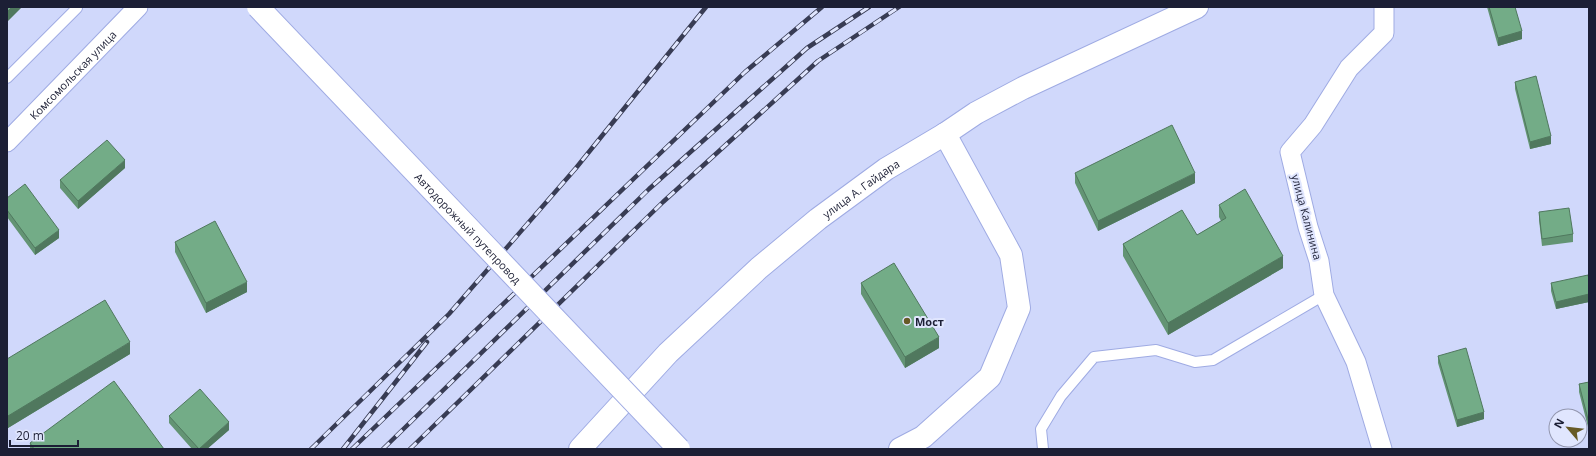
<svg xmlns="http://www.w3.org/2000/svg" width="1596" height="456" font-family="'Open Sans',sans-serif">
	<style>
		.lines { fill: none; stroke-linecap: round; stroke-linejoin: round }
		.service-casing { stroke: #9fabe3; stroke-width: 12 }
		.minor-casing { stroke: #9fabe3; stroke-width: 21 }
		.tertiary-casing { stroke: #9fabe3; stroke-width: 24 }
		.service { stroke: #fff; stroke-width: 10 }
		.minor { stroke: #fff; stroke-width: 19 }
		.tertiary { stroke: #fff; stroke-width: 22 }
		.rail-casing { stroke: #383c54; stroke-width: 4.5 }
		.rail { stroke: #e0e6fe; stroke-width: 3; stroke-dasharray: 9; stroke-linecap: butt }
		.tertiary-bridge-casing { stroke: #9fabe3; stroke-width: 24; stroke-linecap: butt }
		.tertiary-bridge { stroke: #fff; stroke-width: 22 }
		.wall { fill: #639474 }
		.shaded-wall { fill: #50785e }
		.building { fill: #73ac87; stroke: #50785e }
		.poi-dot { fill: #675a26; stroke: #e0e6fe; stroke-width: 1.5 }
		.labels { text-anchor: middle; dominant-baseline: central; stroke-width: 4; stroke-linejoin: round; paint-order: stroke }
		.street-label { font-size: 11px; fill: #1c1f35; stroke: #e0e6fe }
		.poi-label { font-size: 11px; font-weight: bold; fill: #1c1f35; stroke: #e0e6fe; text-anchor: start }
	</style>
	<rect width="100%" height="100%" fill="#d0d8fb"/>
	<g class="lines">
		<defs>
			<path id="service" d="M7,78L77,8L76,7
				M1043,449L1041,429L1061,396L1094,357L1156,350L1195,362L1213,360L1324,295"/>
			<g id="minor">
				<path id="s1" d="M7,142L138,7"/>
				<path d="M1382,449L1356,362L1324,295L1319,261L1308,227L1290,152L1313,125L1349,68L1384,33V7"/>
			</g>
			<g id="tertiary">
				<path id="s2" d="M580,449L668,353L759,268L818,219L886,169L945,134L976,113L1023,88L1197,7"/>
				<path d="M900,449L923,437L990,377L1019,308L1011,255L945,134"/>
			</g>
		</defs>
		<use href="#service" class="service-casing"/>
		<use href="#minor" class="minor-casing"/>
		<use href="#tertiary" class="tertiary-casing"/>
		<use href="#service" class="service"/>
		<use href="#minor" class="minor"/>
		<use href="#tertiary" class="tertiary"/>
		<defs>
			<path id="rail" d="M311,449L449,314L576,168L706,7
				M343,449L427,342
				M352,449L745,72L822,7
				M383,449L649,189L807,48L869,7
				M410,449L663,202L818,61L899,7"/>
		</defs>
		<use href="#rail" class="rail-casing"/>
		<use href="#rail" class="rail"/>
		<defs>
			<g id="tertiary-bridge">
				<path id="s3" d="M258,7L679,449"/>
			</g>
		</defs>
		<use href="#tertiary-bridge" class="tertiary-bridge-casing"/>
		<use href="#tertiary-bridge" class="tertiary-bridge"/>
	</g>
	<path class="wall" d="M1487,7H1515L1522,39L1498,46Z
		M1515,82L1551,144L1530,149L1515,89Z
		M125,168L78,209L60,188V180Z
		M1075,173L1195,183L1098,231L1075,183Z
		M7,198L59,238L35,255L7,217Z
		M1219,205L1283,268L1168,335L1123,256V244L1197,235L1221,221L1219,217Z
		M1539,212L1573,234V242L1542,246L1539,220Z
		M175,242L247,292L206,313L175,252Z
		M1589,279V302L1556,309L1551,291V283Z
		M861,283L939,348L905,368L861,294Z
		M130,354L8,428L7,427V359Z
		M1438,356L1484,419L1457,427L1438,363Z
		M1589,382V431L1579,392V384Z
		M169,416L229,430L207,449H192L169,423Z
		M30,443L164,449H30Z"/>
	<path class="shaded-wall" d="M12,7H22L7,22V12Z
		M1522,31V39L1498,46V38Z
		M1551,136V144L1530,149V142Z
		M125,160V168L78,209V201Z
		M1195,173V183L1098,231V221Z
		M59,230V238L35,255V248Z
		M1283,256V268L1168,335V323Z
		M247,282V292L206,313V303Z
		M1589,294V302L1556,309V302Z
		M939,337V348L905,368V357Z
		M130,342V354L8,428V416Z
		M1484,412V419L1457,427V420Z
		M229,422V430L207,449H199Z"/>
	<path class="building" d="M7,7H12L7,12Z
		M1489,7H1515L1522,31L1498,38Z
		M1536,76L1551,136L1530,142L1515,82Z
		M1172,125L1195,173L1098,221L1075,173Z
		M107,140L125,160L78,201L60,180Z
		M25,184L59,230L35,248L7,210V198Z
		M1245,189L1283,256L1168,323L1123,244L1182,210L1197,235L1226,218L1219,205Z
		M1569,208L1573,234L1542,239L1539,212Z
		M215,221L247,282L206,303L175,242Z
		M894,263L939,337L905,357L861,283Z
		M1588,275L1589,279V294L1556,302L1551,283Z
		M105,300L130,342L8,416L7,414V359Z
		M1466,348L1484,412L1457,420L1438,356Z
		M114,381L164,449H34L30,443Z
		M1589,382V423L1579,384Z
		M200,389L229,422L199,449L169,416Z"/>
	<circle class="poi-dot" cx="907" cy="321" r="4"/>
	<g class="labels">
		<g class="street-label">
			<text stroke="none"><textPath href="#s1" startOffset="94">Комсомольская улица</textPath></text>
			<text stroke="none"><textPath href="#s2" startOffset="384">улица А. Гайдара</textPath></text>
			<text transform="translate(1307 217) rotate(75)">улица Калинина</text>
			<text stroke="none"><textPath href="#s3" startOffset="305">Автодорожный путепровод</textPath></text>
		</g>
		<g class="poi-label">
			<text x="915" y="321">Мост</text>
		</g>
	</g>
	<rect width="1596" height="456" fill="none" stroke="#1c1f35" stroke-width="16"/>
	<g transform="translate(1568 428) rotate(298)"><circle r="19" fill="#e0e6fe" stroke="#9296ae"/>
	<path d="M0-3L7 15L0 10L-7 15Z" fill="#675a26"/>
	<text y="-6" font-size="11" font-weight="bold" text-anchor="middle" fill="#1c1f35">N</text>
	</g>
	<path d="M10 440v6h68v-6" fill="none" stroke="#1c1f35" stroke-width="2"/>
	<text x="16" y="440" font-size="12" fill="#1c1f35" stroke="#e0e6fe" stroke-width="3" paint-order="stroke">20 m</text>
</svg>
